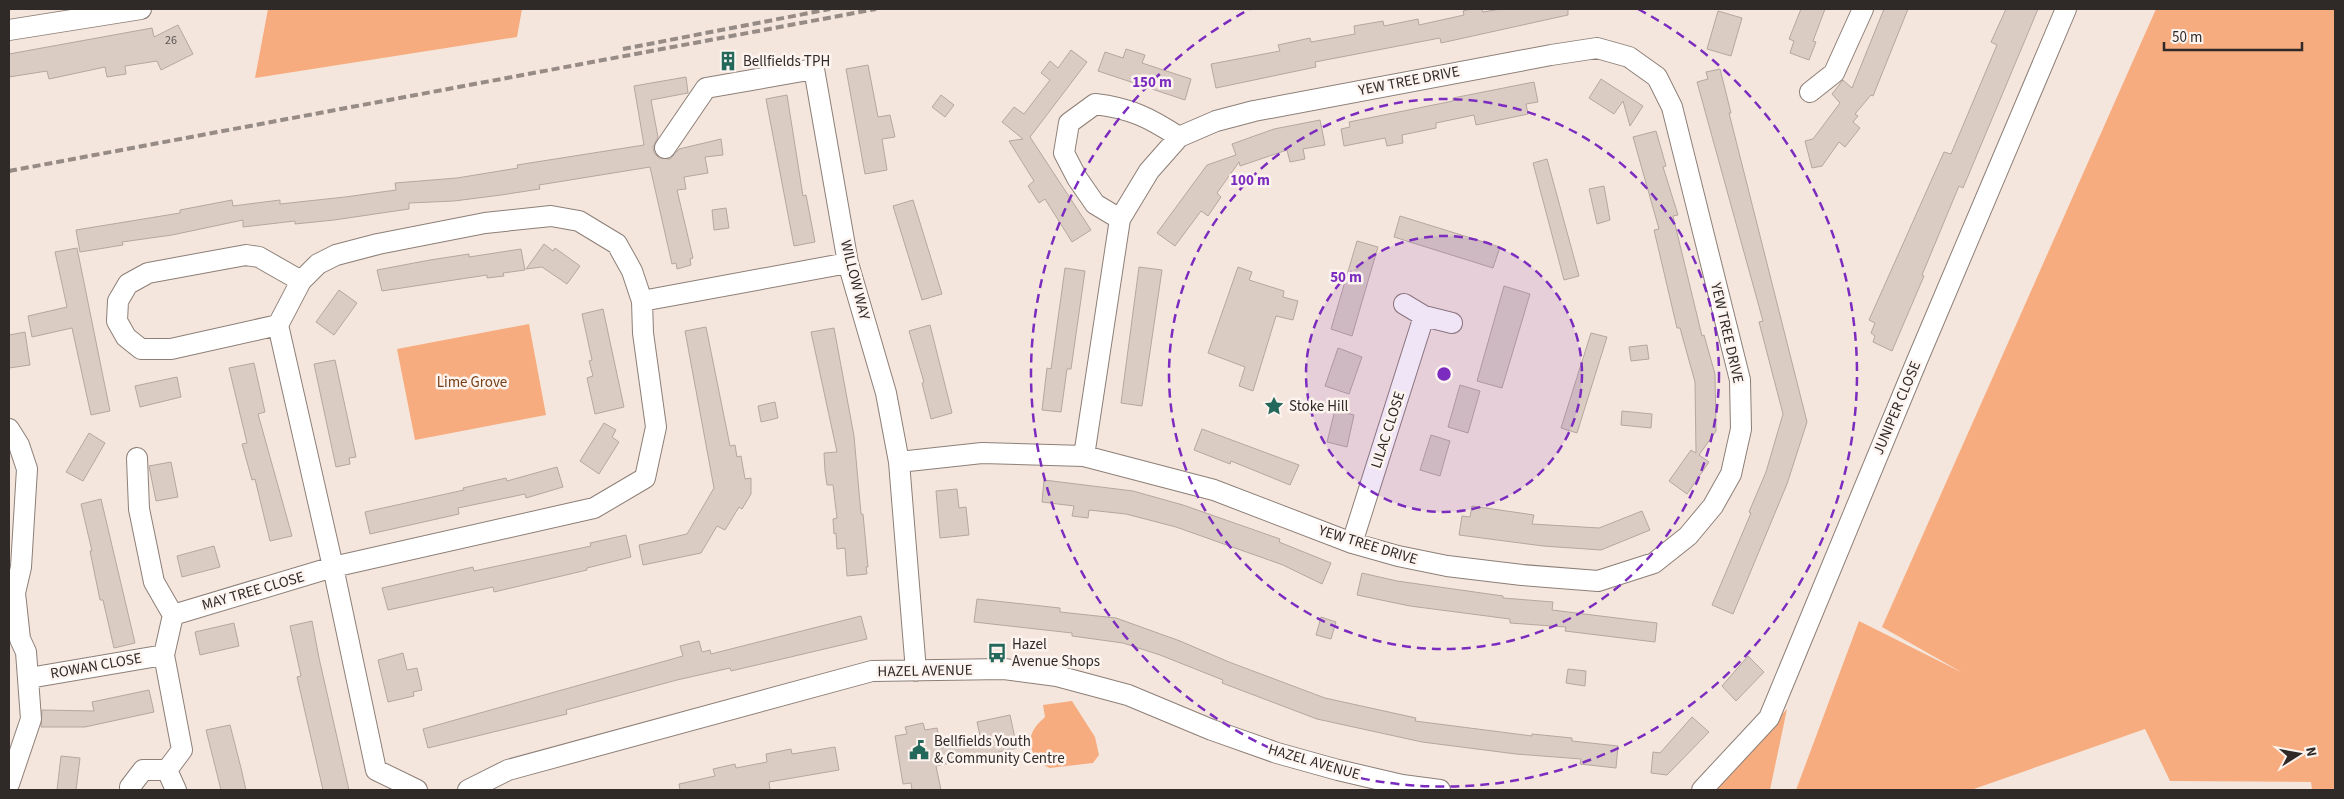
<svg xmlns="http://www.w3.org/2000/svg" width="2344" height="799" font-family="'Source Sans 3',sans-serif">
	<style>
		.green { fill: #f6ac7e }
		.building { fill: #daccc3; stroke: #b5a79f }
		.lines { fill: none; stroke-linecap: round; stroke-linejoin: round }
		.minor-casing { stroke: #8d7f77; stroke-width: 22 }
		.minor { stroke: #fff; stroke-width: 20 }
		.rail { stroke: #968b85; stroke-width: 4; stroke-dasharray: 8 4; stroke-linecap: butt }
		.ring { fill: none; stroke: #7b2cbf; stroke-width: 2.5; stroke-dasharray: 9 6 }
		.labels { text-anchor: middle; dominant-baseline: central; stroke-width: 5; stroke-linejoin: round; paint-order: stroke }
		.number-label { font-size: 12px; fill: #5a524e }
		.poi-label { font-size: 15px; fill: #2f2a27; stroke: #fdf4ef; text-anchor: start }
		.street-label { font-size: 15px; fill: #2f2a27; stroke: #fdf4ef }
		.park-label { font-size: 15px; fill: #764019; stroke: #fdf4ef }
		.centre { fill: #7b2cbf; stroke: #fdf4ef; stroke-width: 2.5 }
		.ring-label { font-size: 15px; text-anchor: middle; font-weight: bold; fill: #7b2cbf; stroke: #fdf4ef; stroke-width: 5; stroke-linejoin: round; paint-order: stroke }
	</style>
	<rect width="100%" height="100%" fill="#f5e6dd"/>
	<path class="green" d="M268,9H522L517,37L255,78Z
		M2156,9H2335V790H2312L2311,782L2170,781L2145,729L1971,790H1796L1859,621L1963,673L1882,627Z
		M529,324L546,415L415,440L397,349Z
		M1072,701L1095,737L1099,755L1093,763L1050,768L1035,762C1029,740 1027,733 1045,717L1043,705Z
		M1787,709L1770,790H1712Z"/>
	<path class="building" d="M1471,9H1482L1483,12L1501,9H1568V15L1441,43L1440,38L1315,62L1316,67L1216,88L1211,64L1280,51L1278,45L1310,38L1311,42L1355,34L1354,26L1383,21L1384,26L1418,19L1419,25L1464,15L1463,11Z
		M1801,9H1825L1813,41L1816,42L1809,60L1790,53L1794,41L1789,39Z
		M1884,9H1908L1873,96L1871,95L1855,114L1858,116L1853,122L1860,128L1845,147L1839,142L1822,166L1812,168L1805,141L1813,139L1840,103L1832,94L1843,80L1852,88Z
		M2006,9H2038L1963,188L1959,186L1922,275L1924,276L1892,351L1873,342L1875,336L1871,333L1875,323L1869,320L1944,152L1951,154L1997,45L1991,42Z
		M1718,11L1742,18L1731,56L1707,49Z
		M178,25L193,54L161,70L157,61L125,66L126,74L107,77L105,67L49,79L47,71L9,77V54L152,28L154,37Z
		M1126,49L1145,55L1142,63L1191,79L1185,100L1098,71L1105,52L1123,58Z
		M1071,50L1087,62L1030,137L1091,230L1072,242L1045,199L1039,203L1028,186L1034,181L1009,141L1023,139L1002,122L1014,107L1024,114L1050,80L1041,73L1050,61L1058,68Z
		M868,65L878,117L890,115L895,137L882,139L887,170L865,174L846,69Z
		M1720,69L1731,113H1729L1807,422L1787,484L1733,614L1712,605L1751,513L1749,512L1766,472L1783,414L1759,322L1763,321L1697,82L1708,79L1706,72Z
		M686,77L688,93L651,100L658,137L653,147L654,153L659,158L670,159L679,149L721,139L723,155L705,157L708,173L684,177L686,189L677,190L693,258L690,259L691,265L677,269L676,263L672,264L650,167L539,185L540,189L501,195L454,201L409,203V209L334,220L295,224V221L243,227V220L172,235L122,242L123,245L80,252L76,230L180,213V210L232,200L233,206L280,200V204L345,197L396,190L395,183L457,178L518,168L517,165L644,145L634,86Z
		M1601,79L1643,106L1630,126L1623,101L1614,114L1589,98Z
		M1534,82L1538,102L1526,104L1528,114L1476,125L1474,115L1436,123V128L1402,135L1403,143L1387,146L1385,138L1344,146L1341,129L1350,127L1349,122L1453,101V98Z
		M787,95L803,196L806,195L815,242L794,246L766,99Z
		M941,95L954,105L945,117L932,107Z
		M1320,120L1325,145L1303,149L1305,159L1290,162L1287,150L1240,166L1239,162L1217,193L1221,197L1208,216L1201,211L1175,246L1157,233L1207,165L1236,155L1232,144L1274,129Z
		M1656,131L1666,166L1663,167L1678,215L1673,216L1702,336L1704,335L1715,374L1716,431L1699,455L1709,462L1687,494L1669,481L1691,450L1696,453L1695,382L1680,328H1677L1654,230L1659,229L1633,137Z
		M1547,159L1579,276L1564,280L1533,163Z
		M1604,186L1610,220L1597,224L1589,189Z
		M913,200L942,294L922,300L893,206Z
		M726,208L729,228L714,230L712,210Z
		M1400,216L1500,247L1493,268L1394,237Z
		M1357,241L1378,247L1352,336L1331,329Z
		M544,244L553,251L555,248L580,266L567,284L542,267L526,269Z
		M77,248L110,411L91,415L72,328L32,337L28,316L67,307L55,252Z
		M521,249L525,270L503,273L504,276L487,278V275L382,291L377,270L430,260L469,254V257Z
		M1139,267L1162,270L1142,406L1121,403Z
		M1238,267L1252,272L1249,280L1284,291L1283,297L1298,301L1293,320L1276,316L1253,391L1239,386L1245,367L1208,353Z
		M1065,268L1085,271L1071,369H1067L1061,412L1042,410L1047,368L1051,369Z
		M1504,286L1530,294L1502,388L1477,381Z
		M339,290L357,303L334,335L316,322Z
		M603,309L624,407L595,414L587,378L593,376L589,361L592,360L582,314Z
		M930,325L952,413L931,419L922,383L924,382L909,331Z
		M706,327L730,446L735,445L737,457L741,456L745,479L751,478V494L742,509L739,507L725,530L717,526L701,553L643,565L639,545L687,534L714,488L685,331Z
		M834,328L854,436L861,514H863L868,567H866L867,574L847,576L845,548L837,549L836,533L834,534L833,519L837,518L833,485H827L825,471L824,453L837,452L811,332Z
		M25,332L30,365L9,368V335Z
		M1591,333L1607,337L1577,433L1561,428Z
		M1647,345L1649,359L1631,361L1629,347Z
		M1338,348L1362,357L1349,394L1325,386Z
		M335,360L356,457L349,458L350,464L336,467L314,364Z
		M254,363L265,412L258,414L292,536L270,541L255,479L252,480L242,444L247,443L229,368Z
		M177,377L181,397L140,407L135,386Z
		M1460,385L1480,391L1468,433L1448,427Z
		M775,402L778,418L761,422L758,406Z
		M1335,410L1354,415L1347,447L1327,442Z
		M1622,411L1652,414L1651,428L1621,425Z
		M604,423L616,430L612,437L619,442L599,474L580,461Z
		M1202,429L1299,465L1290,485L1231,461L1230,464L1194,450Z
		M89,433L105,443L83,481L66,472Z
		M1431,435L1450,441L1440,476L1420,470Z
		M171,462L178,497L156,501L149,466Z
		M557,467L563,487L526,498L525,494L458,508L459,514L370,534L365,512L464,490L463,488L506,478L507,481Z
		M1044,480L1133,491L1183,505L1280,539L1279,542L1331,563L1322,584L1283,565L1176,527L1126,514L1089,510L1088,518L1072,516L1074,506L1042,502Z
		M957,489L959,508L966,507L969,535L940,538L936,491Z
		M101,499L135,643L114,648L103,600H100L90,551H92L81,504Z
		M1472,506L1534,515L1532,524L1599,528L1642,511L1650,530L1601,550L1543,546L1459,535L1462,516L1470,517Z
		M626,535L631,557L587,568V570L494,592L493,587L388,610L382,588L473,567L474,571L591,546L590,543Z
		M214,546L220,567L182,577L177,556Z
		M1362,573L1397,581L1503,596V598L1553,602L1552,610L1657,623L1655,642L1565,631L1566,627L1510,623V619L1410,606L1357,595Z
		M977,599L1060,608V612L1116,618L1180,641L1229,662L1325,698L1416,718L1415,721L1532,736V734L1572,738V741L1618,746L1616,768L1580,764L1581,759L1516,754L1422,742L1317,719L1222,683L1223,680L1160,655L1123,643L1072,636V633L974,622Z
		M861,616L867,639L731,671L730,668L677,680L566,710L567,714L428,748L423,729L683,656L680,646L699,641L702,652L710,650L711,654Z
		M1321,617L1336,622L1331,639L1316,635Z
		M312,621L319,658L349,790H323L297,677L301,676L290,626Z
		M234,623L239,646L200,655L195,632Z
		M403,653L407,670L417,668L422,690L413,692L414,696L388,702L378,660Z
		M1748,656L1764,672L1736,701L1722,686Z
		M1568,669L1586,671L1585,686L1566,683Z
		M149,690L154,712L85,727H41L42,710L94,711L92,702Z
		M1010,715L1017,748L936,766L941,790H912L911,783L903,784L895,736L907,734L905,727L923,723L925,730L937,728L941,748L981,740L977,722Z
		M1692,717L1709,732L1667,775L1651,773L1653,752L1660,753Z
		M230,725L241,768L246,790H221L206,730Z
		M835,747L839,770L769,782L770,790H680L679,784L715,776L713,769L735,764L736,768L767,762L766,754L791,749L792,754Z
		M61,756L80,758L76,790H57Z"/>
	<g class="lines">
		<defs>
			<path id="minor" d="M9,30L141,9
				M1810,92L1834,73L1863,9
				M665,148L706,88L814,69L848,263L886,393L899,462L916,671
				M1120,219L1149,171L1179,137
				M301,281L259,257L246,255L148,273L128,284L118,301L117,321L126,337L141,349H171L278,325L301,281L318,264L336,255L378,244L485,223L551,216L579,221L617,244L632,271L642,301L848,263
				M1404,304L1424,316L1452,323
				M9,429L19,445L27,469L21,567L15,593L20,639L26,652L31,719L9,784
				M137,458L139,509L154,582L173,615L164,655L182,750L167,770
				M899,462L982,453L1084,456L1214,490L1352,543L1398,556L1447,566L1522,575L1598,581L1654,563L1688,536L1713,506L1731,474L1741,429L1740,380L1672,107L1657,77L1629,57L1597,48L1551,55L1254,111L1216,121L1179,137C1150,118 1130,108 1095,104L1069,123L1064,153L1077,178L1095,204L1120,219L1084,456
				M1352,543L1424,316
				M173,615L333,567L278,325
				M29,678L164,655
				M167,770L176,790
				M131,790L130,787L143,770H167
				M417,790L376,770L333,567L594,508L645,478L656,427L643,333L642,301
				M468,790L508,770L872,671L1004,669L1057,676L1128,695L1212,730L1277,753L1338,770L1402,785L1440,790
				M1702,790L1769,718L1916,363L2066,9"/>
		</defs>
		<use href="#minor" class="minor-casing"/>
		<use href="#minor" class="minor"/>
		<path class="rail" d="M623,49L830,9
			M9,171L876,9"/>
	</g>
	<circle cx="1444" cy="374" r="138" fill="#7b2cbf" fill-opacity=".12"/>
	<g class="ring">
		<circle cx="1444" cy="374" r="138"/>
		<circle cx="1444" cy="374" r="275"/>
		<path d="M1638 9A413 413 0 1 1 1250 9"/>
	</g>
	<defs>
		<symbol id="building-bare" viewBox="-9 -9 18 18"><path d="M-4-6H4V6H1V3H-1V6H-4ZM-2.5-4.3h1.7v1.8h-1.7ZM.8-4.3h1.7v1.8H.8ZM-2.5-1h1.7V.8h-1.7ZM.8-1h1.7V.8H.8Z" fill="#23685b" stroke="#fdf4ef" stroke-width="2.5" paint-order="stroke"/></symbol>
		<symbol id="sight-bare" viewBox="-9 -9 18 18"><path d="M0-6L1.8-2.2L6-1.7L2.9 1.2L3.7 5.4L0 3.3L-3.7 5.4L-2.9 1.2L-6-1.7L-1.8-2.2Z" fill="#23685b" stroke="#fdf4ef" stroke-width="2.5" paint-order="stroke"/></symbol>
		<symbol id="bus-bare" viewBox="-9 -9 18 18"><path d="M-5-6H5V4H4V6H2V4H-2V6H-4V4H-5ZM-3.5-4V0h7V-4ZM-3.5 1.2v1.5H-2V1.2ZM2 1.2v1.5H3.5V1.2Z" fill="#23685b" stroke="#fdf4ef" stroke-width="2.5" paint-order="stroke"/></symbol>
		<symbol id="civic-bare" viewBox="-9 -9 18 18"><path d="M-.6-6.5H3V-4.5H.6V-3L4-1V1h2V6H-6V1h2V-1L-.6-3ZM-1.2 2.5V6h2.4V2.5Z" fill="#23685b" stroke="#fdf4ef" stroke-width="2.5" paint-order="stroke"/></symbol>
	</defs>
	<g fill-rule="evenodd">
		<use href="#building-bare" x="714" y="47" width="28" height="28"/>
		<use href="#sight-bare" x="1260" y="392" width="28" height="28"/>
		<use href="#bus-bare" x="983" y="639" width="28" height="28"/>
		<use href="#civic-bare" x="905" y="736" width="28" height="28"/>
	</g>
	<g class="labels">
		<g class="number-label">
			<text x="171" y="40">26</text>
		</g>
		<g class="poi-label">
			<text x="743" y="61">Bellfields TPH</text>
			<text x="1289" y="406">Stoke Hill</text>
			<text x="1012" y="644">Hazel<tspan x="1012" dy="17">Avenue Shops</tspan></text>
			<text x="934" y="741">Bellfields Youth<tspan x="934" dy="17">&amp; Community Centre</tspan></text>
		</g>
		<g class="street-label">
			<text transform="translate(1409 81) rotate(-11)">YEW TREE DRIVE</text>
			<text transform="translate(855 280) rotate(76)">WILLOW WAY</text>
			<text transform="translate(1727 333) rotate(77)">YEW TREE DRIVE</text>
			<text transform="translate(1897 408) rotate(-67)">JUNIPER CLOSE</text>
			<text transform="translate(1388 430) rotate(-72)">LILAC CLOSE</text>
			<text transform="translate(1368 545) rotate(17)">YEW TREE DRIVE</text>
			<text transform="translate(253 591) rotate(-16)">MAY TREE CLOSE</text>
			<text transform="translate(96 666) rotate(-10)">ROWAN CLOSE</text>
			<text transform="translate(925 671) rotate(-1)">HAZEL AVENUE</text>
			<text transform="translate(1314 762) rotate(16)">HAZEL AVENUE</text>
		</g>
		<g class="park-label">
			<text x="472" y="382">Lime Grove</text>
		</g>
	</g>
	<circle cx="1444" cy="374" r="8" class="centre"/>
	<g class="ring-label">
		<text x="1152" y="87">150 m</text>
		<text x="1250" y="185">100 m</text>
		<text x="1346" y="282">50 m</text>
	</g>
	<rect width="2344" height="799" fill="none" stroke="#2f2a27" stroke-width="20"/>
	<g transform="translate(2299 754) rotate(79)" stroke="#fdf4ef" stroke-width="4" paint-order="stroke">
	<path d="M0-4L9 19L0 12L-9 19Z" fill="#2f2a27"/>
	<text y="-8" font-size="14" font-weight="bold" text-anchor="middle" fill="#2f2a27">N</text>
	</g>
	<path d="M2164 42v8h138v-8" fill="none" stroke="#2f2a27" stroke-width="2.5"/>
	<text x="2172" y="42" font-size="15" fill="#2f2a27" stroke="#fdf4ef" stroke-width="4" paint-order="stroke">50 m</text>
</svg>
